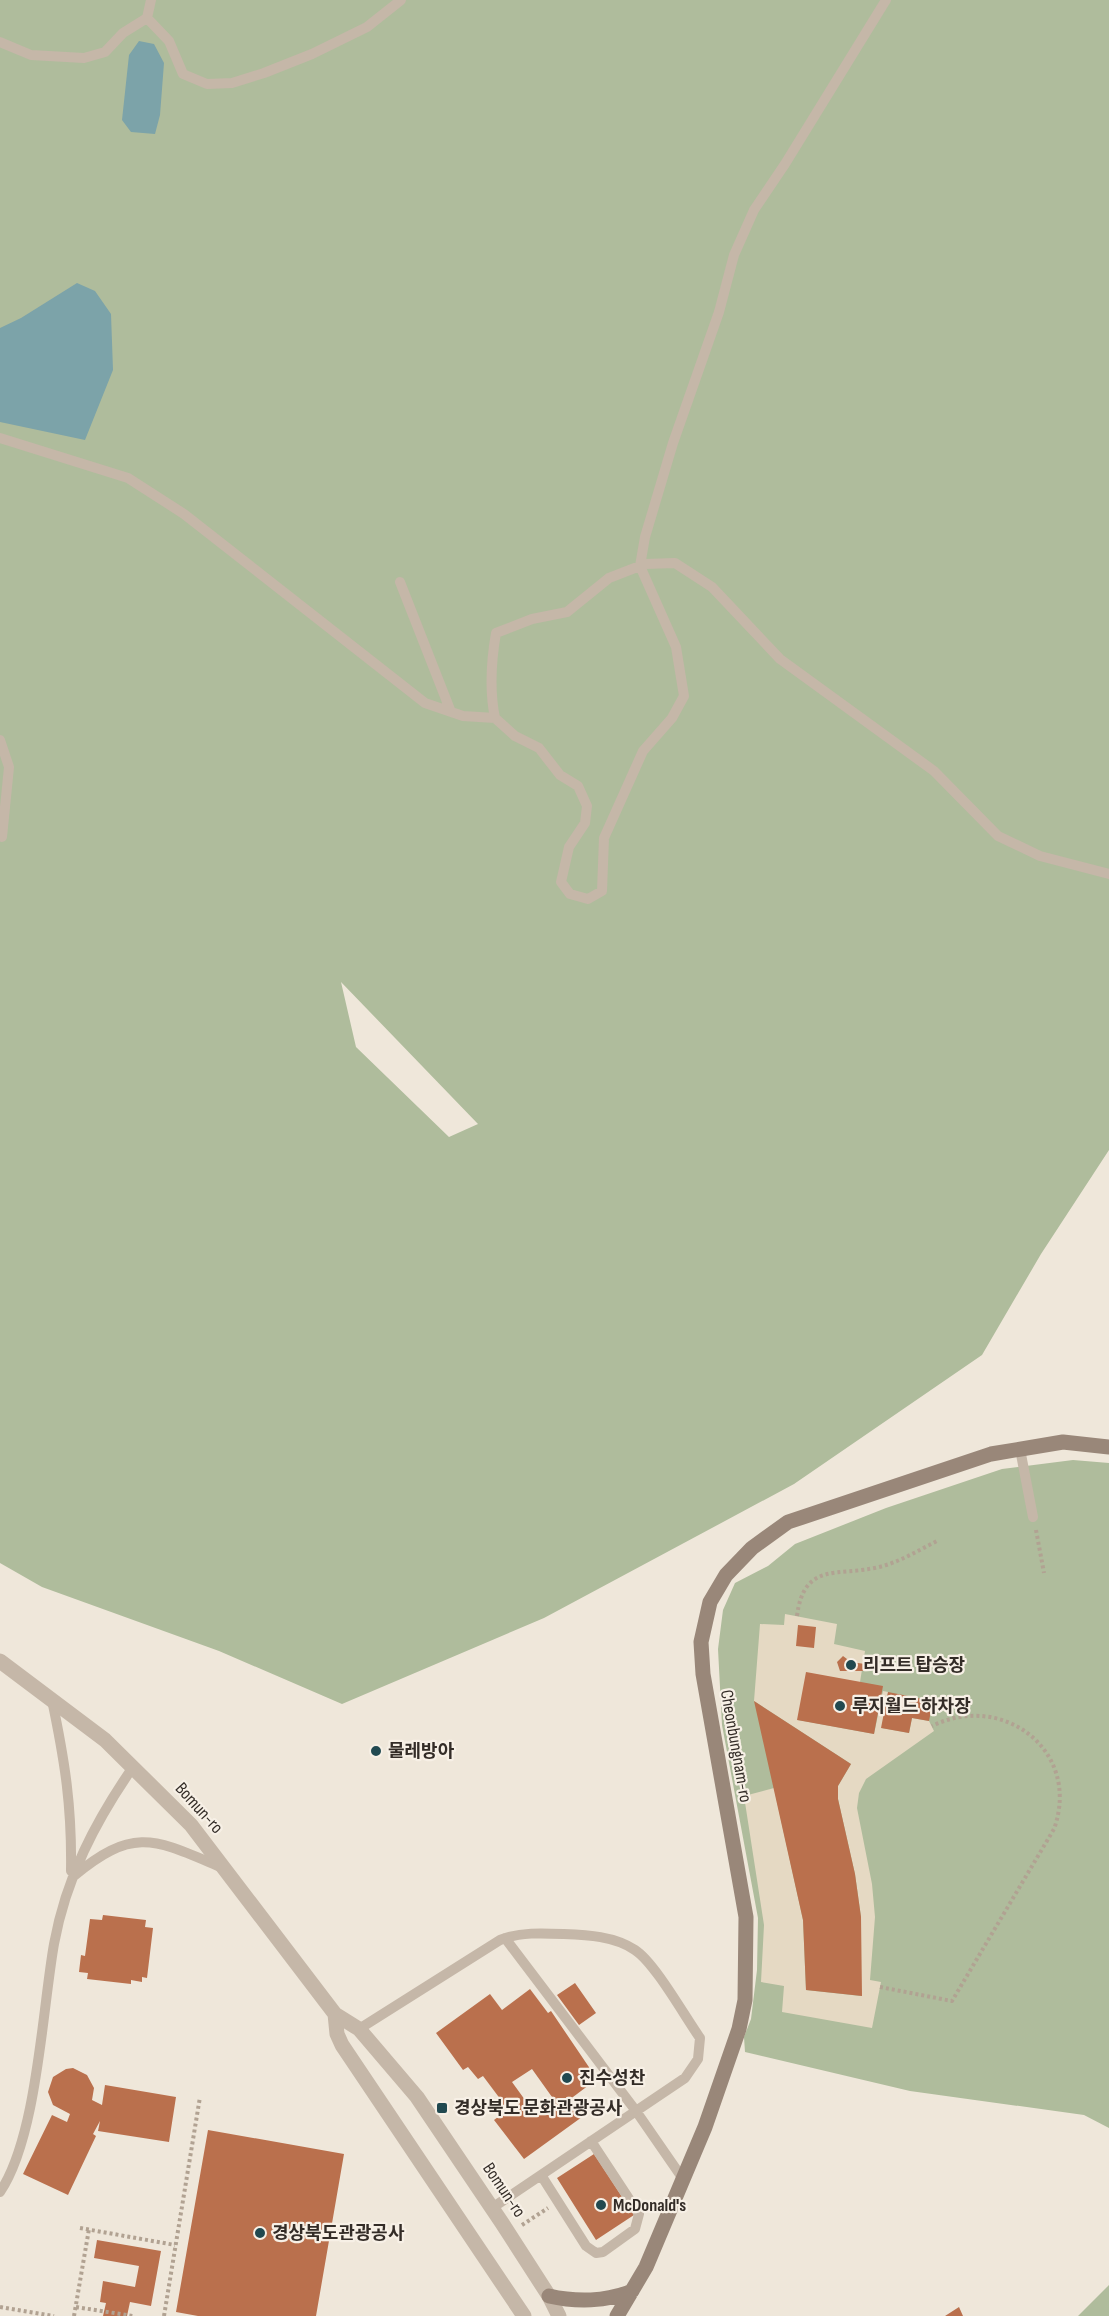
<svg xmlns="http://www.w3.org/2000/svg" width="1109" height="2316" font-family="'Sofia Sans Condensed','Noto Sans KR',sans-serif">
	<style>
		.green { fill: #afbc9c; fill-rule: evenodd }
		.plaza { fill: #e5d9c3 }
		.water { fill: #7ca3a9 }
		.building { fill: #ba704d; fill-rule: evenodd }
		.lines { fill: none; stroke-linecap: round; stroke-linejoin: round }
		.path { stroke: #b1a292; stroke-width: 4; stroke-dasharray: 3 3; stroke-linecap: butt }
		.service { stroke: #c5b7a8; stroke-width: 10 }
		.tertiary { stroke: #c5b7a8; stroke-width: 15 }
		.secondary { stroke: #998779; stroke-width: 15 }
		.poi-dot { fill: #214950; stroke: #f7f0e6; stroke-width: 2 }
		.labels { text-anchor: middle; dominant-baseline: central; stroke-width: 4.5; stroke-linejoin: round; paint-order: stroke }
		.poi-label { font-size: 18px; font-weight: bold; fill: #332c27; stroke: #f7f0e6; text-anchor: start }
		.street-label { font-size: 18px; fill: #332c27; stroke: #f7f0e6 }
	</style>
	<rect width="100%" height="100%" fill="#efe7da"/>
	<path class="green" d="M0,0H1109V1150L1041,1254L982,1355L794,1484L544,1618L342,1704L219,1651L42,1587L0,1563ZM341,982L478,1124L449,1137L356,1047Z
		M1073,1460L1109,1463V2128L1084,2115L910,2091L745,2052L744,2037L751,2019L757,1970L758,1918L722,1725L718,1649L723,1610L735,1583L768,1566L795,1544L886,1508L1002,1469Z
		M1109,2285V2316H1078Z"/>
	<path class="plaza" d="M785,1614L837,1624L834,1644L865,1651L860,1682L798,1720L874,1734L883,1691L888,1692L882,1728L909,1733L912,1718L929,1721L934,1731L866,1779L859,1793L857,1808L872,1884L875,1917L870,1980L881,1982L872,2028L782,2012L784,1986L761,1982L764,1925L744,1796L774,1788L803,1920L806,1990L861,1996V1917L855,1874L838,1799V1786L851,1764L754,1701L760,1624L784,1625Z"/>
	<path class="water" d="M139,41L154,44L164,63L160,115L155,134L131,132L122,120L129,55Z
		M77,283L95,291L111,314L113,370L85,440L0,422V328L21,318Z"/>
	<path class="building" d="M798,1625L816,1627L814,1648L796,1646Z
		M843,1656L851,1662L865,1664L864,1671H840L837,1662Z
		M806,1672L883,1686L874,1734L797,1720Z
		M888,1692L933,1701L929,1721L912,1718L909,1733L881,1728Z
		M754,1701L851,1764L838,1786V1799L855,1874L861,1917L862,1996L806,1990L803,1920Z
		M103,1915L146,1920L145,1927L153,1928L147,1978L142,1977V1982L131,1980V1984L87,1979L88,1973L79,1972L81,1955L85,1956L90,1919L102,1920Z
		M575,1983L596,2013L579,2025L557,1995Z
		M530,1989L548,2013L551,2011L597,2079L569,2100L582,2117L524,2159L494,2120L502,2114L495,2105L501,2100L483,2076L478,2079L468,2067L463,2070L436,2033L490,1994L502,2010ZM532,2069L552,2097L533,2111L512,2082Z
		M73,2068L87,2075L94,2088L92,2100L102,2105L105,2085L176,2097L169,2142L98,2131L100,2121L93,2134L96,2136L68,2195L23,2174L52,2115L67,2122L70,2114L53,2105L48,2092L53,2077L66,2069Z
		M208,2130L344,2154L316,2316H198L176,2312Z
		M594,2154L634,2215L596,2240L557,2178Z
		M97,2240L161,2251L151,2306L130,2302L127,2316H103L106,2303L100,2302L103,2281L135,2287L139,2266L94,2258Z
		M959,2307L963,2316H945Z"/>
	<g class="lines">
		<path class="path" d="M1036,1530L1044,1573
			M797,1616C804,1561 838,1577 879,1567C900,1562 919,1550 939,1540
			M880,1987L952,2001L1054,1829C1082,1751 1003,1691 932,1726
			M522,2225L548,2208
			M80,2228L175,2245
			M0,2307L54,2316
			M76,2307L133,2316
			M74,2316L89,2229
			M164,2316L200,2097"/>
		<path class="service" d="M147,18L169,41L183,74L207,84L232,83L264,73L312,54L367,27L401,0
			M0,42L31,55L84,58L105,52L123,33L147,18L151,0
			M0,438L128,478L184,514L425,703L463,716L495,718C489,689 491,662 496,633L532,619L567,612L609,578L645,564L675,563L712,587L780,659L934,771L998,836L1040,856L1109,874
			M400,582L451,712
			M495,718L515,736L539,748L560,775L578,786L587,806L585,823L569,847L561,882L570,894L588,899L602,891L604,838L643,751L672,718L684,696L676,647L640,566L645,537L673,443L719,312L734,255L754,210L785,164L886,0
			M0,740L9,767L2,837
			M1020,1449L1033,1517
			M52,1700C65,1762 72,1807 71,1871
			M74,1876C135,1825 156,1840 223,1868
			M505,1938L636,2111L683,2179
			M359,2029L500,1940C520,1932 542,1933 563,1934C587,1935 614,1936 635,1950C655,1963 685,2017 700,2038L698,2059L685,2078L492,2208
			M541,2175L586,2246L596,2253L603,2252L635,2229L639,2214L591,2141
			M0,2192C37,2137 42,2012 54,1944C66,1878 95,1822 133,1767"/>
		<path class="tertiary" d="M0,1661L105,1740L191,1825L335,2014L359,2029L417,2097L502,2223L549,2296L559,2316
			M335,2014L337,2034L342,2045L524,2316"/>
		<path class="secondary" d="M549,2296C575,2302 607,2302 632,2291
			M617,2316L646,2267L705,2127L739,2029L745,2000L746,1917L703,1674L701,1642L710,1602L726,1575L752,1548L788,1522L991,1454L1063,1442L1109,1447"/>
	</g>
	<g class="poi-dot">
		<circle cx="851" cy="1665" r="6"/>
		<circle cx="840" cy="1706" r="6"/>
		<circle cx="376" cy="1751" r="6"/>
		<circle cx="567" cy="2078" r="6"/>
		<rect x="436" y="2102" width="12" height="12" rx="3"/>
		<circle cx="601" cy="2205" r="6"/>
		<circle cx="260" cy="2233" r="6"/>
	</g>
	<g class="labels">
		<g class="poi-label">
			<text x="863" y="1665">리프트 탑승장</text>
			<text x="852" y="1706">루지월드 하차장</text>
			<text x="388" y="1751">물레방아</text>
			<text x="579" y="2078">진수성찬</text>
			<text x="454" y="2108">경상북도 문화관광공사</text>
			<text x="613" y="2205">McDonald's</text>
			<text x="272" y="2233">경상북도관광공사</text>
		</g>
		<g class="street-label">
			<text transform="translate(736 1746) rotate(80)">Cheonbungnam-ro</text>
			<text transform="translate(199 1808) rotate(48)">Bomun-ro</text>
			<text transform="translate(504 2190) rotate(56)">Bomun-ro</text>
		</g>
	</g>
</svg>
